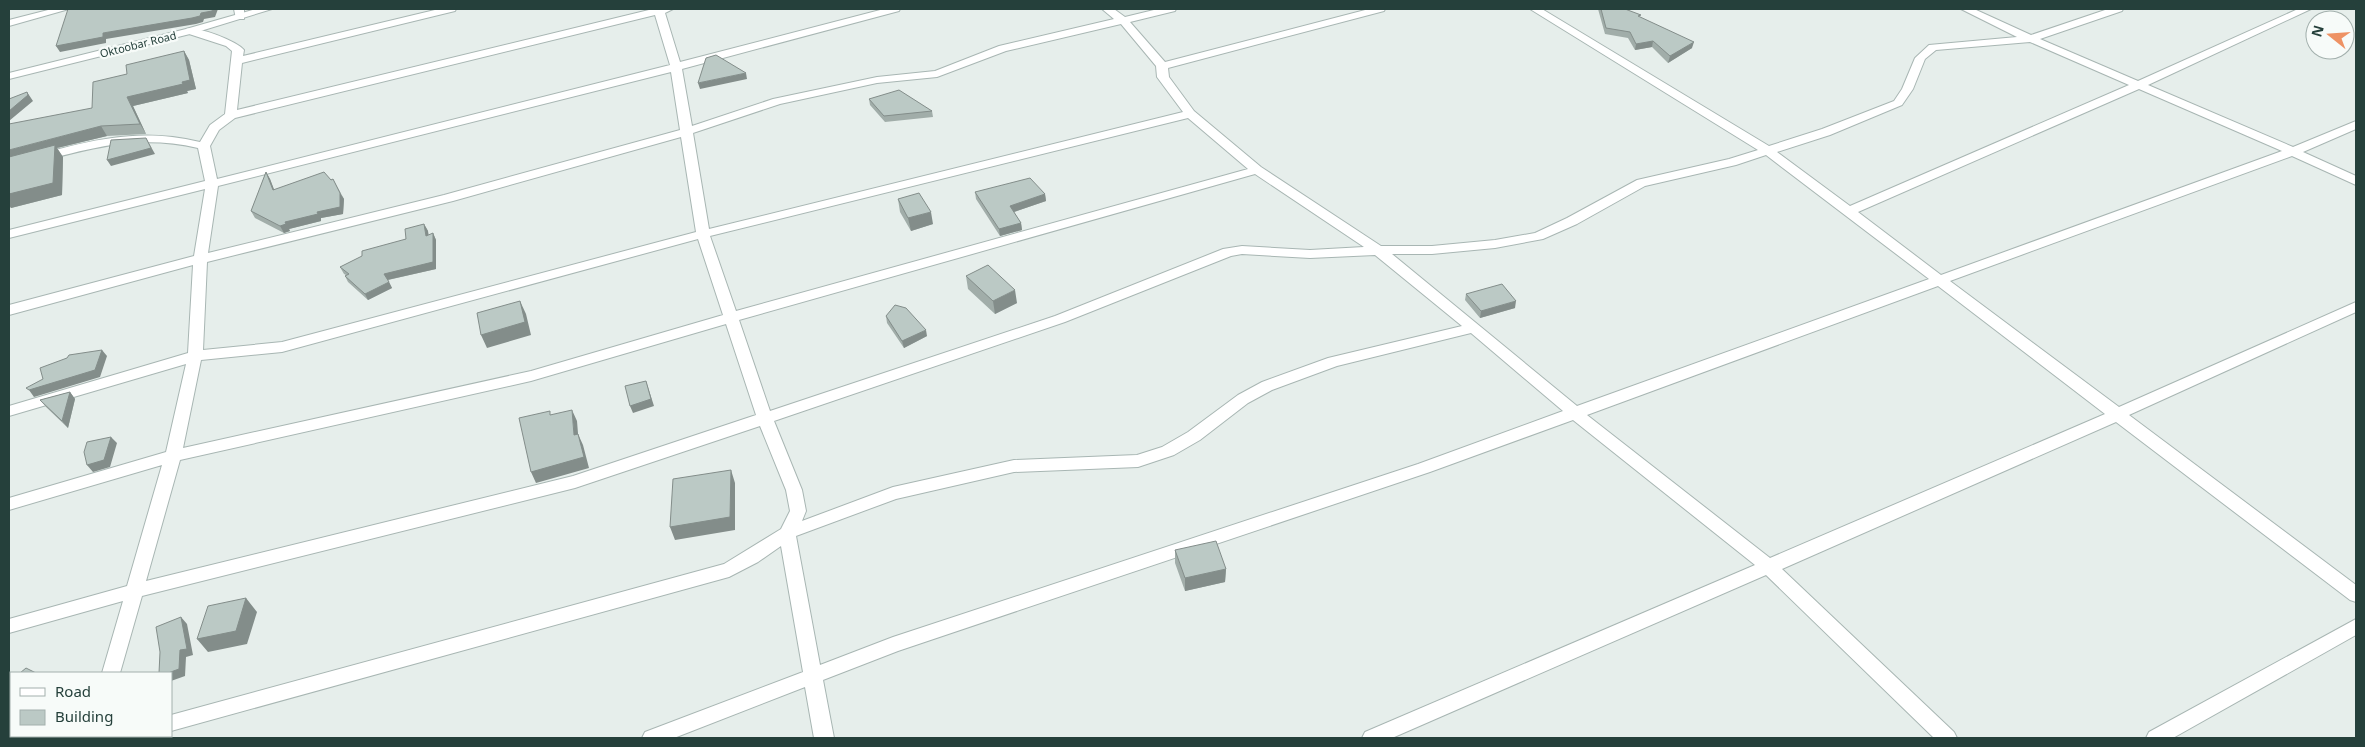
<svg xmlns="http://www.w3.org/2000/svg" width="2365" height="747" font-family="'Noto Sans',sans-serif">
	<style>
		.lines { fill: none; stroke-linecap: round; stroke-linejoin: round }
		.minor-casing { stroke: #a8b6b3; stroke-width: 2 }
		.tertiary-casing { stroke: #a8b6b3; stroke-width: 2 }
		.minor { fill: #fff; fill-rule: evenodd }
		.tertiary { fill: #fff; fill-rule: evenodd }
		.wall { fill: #a1ada9 }
		.shaded-wall { fill: #838d8a }
		.building { fill: #bbc9c5; stroke: #838d8a }
		.labels { text-anchor: middle; dominant-baseline: central; stroke-width: 4.5; stroke-linejoin: round; paint-order: stroke }
		.far-street-label { font-size: 11px; fill: #25403b; stroke: #f7fbf9 }
	</style>
	<rect width="100%" height="100%" fill="#e6eeeb"/>
	<g class="lines">
		<defs>
			<path id="minor" d="M52,9H69L9,26V20Z
				M234,9H244V19H236Z
				M439,9H456L455,11L242,63L237,110L653,9H673L665,13L680,62L884,9H900L899,11L682,69L692,126L773,99L877,77L935,71L999,46L1114,19L1102,9H1114L1125,17L1158,9H1176L1175,11L1130,22L1165,62L1369,9H1385L1384,11L1168,68L1169,77L1194,111L1261,167L1381,246H1432L1495,240L1535,233L1567,218L1637,180L1729,159L1758,150L1530,9H1542L1769,146L1822,129L1894,101L1902,89L1915,58L1929,45L2017,37L1961,9H1974L2031,35L2108,9H2123L2122,11L2040,39L2138,81L2298,9H2311L2148,85L2293,147L2356,121V129L2303,152L2356,176V185L2292,156L1950,281L2119,407L2356,302V312L2129,415L2356,585V602L2350,600L2116,422L1782,569L1954,732L1957,738H1934L1766,575L1392,738H1362L1365,732L1755,565L1573,420L1430,472L898,651L823,680L834,738H814L805,687L674,738H642L645,732L803,672L781,546L758,562L729,577L171,731V715L724,564L781,529L790,511L786,490L760,426L575,488L142,596L120,673H102L123,601L9,633V619L127,586L162,465L9,510V498L166,452L186,364L9,416V406L188,353L193,265L9,315V305L194,256L205,189L9,238V230L205,181L198,148C129,132 75,153 9,170V162C78,145 128,125 200,142L210,125L225,114L232,51L226,46L186,33V29C198,26 236,41 244,50L243,56ZM655,15L670,65L217,179L210,146L219,130L235,118ZM1121,24L1156,66L1157,77L1183,112L709,229L693,133L780,104L877,83L937,77L1006,51ZM2030,42L2129,85L1850,206L1777,152L1830,135L1902,105L1913,89L1925,59L1936,50ZM671,72L680,130L444,195L208,253L218,186ZM2139,89L2282,151L1941,275L1858,212ZM1188,118L1248,169L736,311L710,236ZM681,137L696,232L282,342L203,350L207,262L453,201ZM1766,155L1929,279L1577,406L1392,254H1432L1495,248L1543,239L1577,224L1645,186L1736,165ZM1255,174L1364,247L1310,250L1242,246L1223,249L1055,316L770,411L739,320ZM698,239L723,315L531,371L183,448L201,360L282,352ZM1242,254L1310,258L1375,255L1462,326L1328,358L1262,382L1238,395L1188,432L1162,447L1137,455L1014,460L893,487L802,521L806,511L802,490L774,421L1065,322L1231,256ZM1938,286L2105,414L1770,558L1587,415ZM726,324L756,415L573,476L146,581L180,460L531,381ZM1471,333L1563,411L1418,464L893,637L820,665L796,536L896,499L1014,472L1138,467L1174,455L1200,440L1248,403L1272,390L1337,366Z
				M2356,619V635L2173,738H2146L2149,732Z
				M84,736H104L103,738H83Z
				M106,736H134L133,738H105Z"/>
			<path id="tertiary" d="M256,9H272L194,33L9,79V73L186,29Z"/>
		</defs>
		<use href="#minor" class="minor-casing"/>
		<use href="#tertiary" class="tertiary-casing"/>
		<use href="#minor" class="minor"/>
		<use href="#tertiary" class="tertiary"/>
	</g>
	<path class="wall" d="M1598,9H1625L1692,48L1668,63L1652,47L1635,50L1628,38L1605,34Z
		M184,51L189,60L196,89L187,91L188,93L133,106L146,134L107,136L57,148L63,157L62,195L11,208L9,205L92,108L127,74Z
		M869,99L932,111L933,117L885,122L870,105Z
		M266,172L270,179L274,190L333,179L344,199L343,214L321,218V221L289,229L290,231L284,233L255,218L251,211Z
		M975,192L1045,194L1046,201L1014,212L1021,223L1022,230L1000,236L976,199Z
		M898,199L933,224L911,231L900,212Z
		M424,224L428,231V236L433,233L436,240V269L388,280L392,288L368,300L348,282L345,276L346,275L344,274L340,267L406,239Z
		M966,276L1017,303L995,314L968,289Z
		M1466,294L1515,308L1480,318L1465,300Z
		M886,316L927,336L904,348L887,323Z
		M70,392L75,399L68,428L46,407L40,400Z
		M1175,550L1226,569L1225,582L1185,591L1175,563Z"/>
	<path class="shaded-wall" d="M213,9H218L215,17L204,19L203,22L196,24L106,39V43L60,52L56,46L103,33L201,13Z
		M1653,41L1652,47L1635,50L1636,44Z
		M1694,42L1692,48L1668,63L1670,56Z
		M184,51L189,60L196,89L187,91L188,93L133,106L146,134L140,124L127,97L182,82Z
		M746,73L747,79L700,89L698,83Z
		M27,92L33,101L9,121V111Z
		M101,126L107,136L57,148L63,157L62,195L11,208L9,205V150Z
		M146,138L155,154L111,166L107,160Z
		M266,172L270,179L277,197L273,190Z
		M340,193L344,199L343,214L321,218V221L289,229L290,231L284,233L280,226L285,222L317,212Z
		M1045,194L1046,201L1011,213L1010,206Z
		M931,212L933,224L911,231L908,218Z
		M1021,223L1022,230L1000,236L999,229Z
		M424,224L428,231L430,243L426,236Z
		M433,233L436,240V269L387,280L384,274Z
		M389,282L392,288L368,300L365,294Z
		M1015,290L1017,303L995,314L993,301Z
		M520,301L526,314L531,335L487,348L481,335Z
		M1516,301L1515,308L1480,318L1481,311Z
		M926,330L927,336L904,348L902,341Z
		M102,350L107,356L100,377L34,397L29,390Z
		M646,381L654,406L633,413L630,406Z
		M70,392L75,399L68,428L62,421Z
		M572,410L577,421L579,446L574,435Z
		M578,434L583,445L589,468L536,483L531,472Z
		M111,437L117,443L110,467L93,472L87,465Z
		M731,470L735,483V530L675,540L670,527Z
		M1226,569L1225,582L1185,591V578Z
		M246,598L257,612L247,644L208,652L197,639Z
		M181,617L187,624L193,655L186,657L185,676L171,681V673H168Z
		M11,713V726L9,728V715Z"/>
	<path class="building" d="M68,9H213L212,11L201,13L200,16L192,18L103,33V37L56,46Z
		M1601,9H1625L1641,15L1638,16L1694,42L1670,56L1653,41L1636,44L1630,32L1606,28Z
		M184,51L190,80L182,82L183,84L127,97L140,124L101,126L9,150V124L92,108L93,82L127,74L126,65Z
		M716,55L746,73L698,83L706,58Z
		M899,90L932,111L884,116L869,99Z
		M27,92L28,95L9,111V99Z
		M146,138L151,148L107,160L111,140Z
		M55,145L53,183L9,194V157Z
		M266,172L273,190L324,172L331,180L333,179L340,193V207L317,212L318,214L285,222L286,224L280,226L251,211Z
		M1030,178L1045,194L1010,206L1021,223L999,229L975,192Z
		M919,193L931,212L908,218L898,199Z
		M424,224L426,236L433,233V262L384,274L389,282L365,294L345,276L349,274L340,267L362,256V251L406,239L405,229Z
		M988,265L1015,290L993,301L966,276Z
		M1502,284L1516,301L1481,311L1466,294Z
		M520,301L525,322L481,335L477,313Z
		M895,305L906,308L926,330L902,341L886,316Z
		M102,350L95,370L29,390L26,388L43,379L40,368L67,358L69,355Z
		M646,381L651,399L630,406L625,386Z
		M70,392L62,421L40,400Z
		M572,410L574,435L578,434L584,457L531,472L519,418L550,411V415Z
		M111,437L104,460L87,465L84,452L87,442Z
		M731,470L730,517L670,527L673,479Z
		M1216,541L1226,569L1185,578L1175,550Z
		M246,598L236,631L197,639L208,606Z
		M181,617L187,649L180,650L179,669L168,673H159L160,652L156,627Z
		M26,668L36,673H20Z
		M11,680V713L9,715V682Z"/>
	<g class="labels">
		<g class="far-street-label">
			<text transform="translate(138 44) rotate(-14)">Oktoobar Road</text>
		</g>
	</g>
	<rect width="2365" height="747" fill="none" stroke="#25403b" stroke-width="20"/>
	<rect x="10" y="672" width="162" height="65" fill="#f7fbf9" stroke="#a3b0ad"/>
	<rect x="20" y="688" width="25" height="8" fill="#ffffff" stroke="#a3b0ad"/>
	<text x="55" y="697" font-size="15" fill="#25403b">Road</text>
	<rect x="20" y="710" width="25" height="15" fill="#bbc9c5" stroke="#a3b0ad"/>
	<text x="55" y="722" font-size="15" fill="#25403b">Building</text>
	<g transform="translate(2330 35) rotate(287)"><circle r="24" fill="#f7fbf9" stroke="#a3b0ad"/>
	<path d="M0-4L9 19L0 12L-9 19Z" fill="#ee9264"/>
	<text y="-8" font-size="14" font-weight="bold" text-anchor="middle" fill="#25403b">N</text>
	</g>
</svg>
